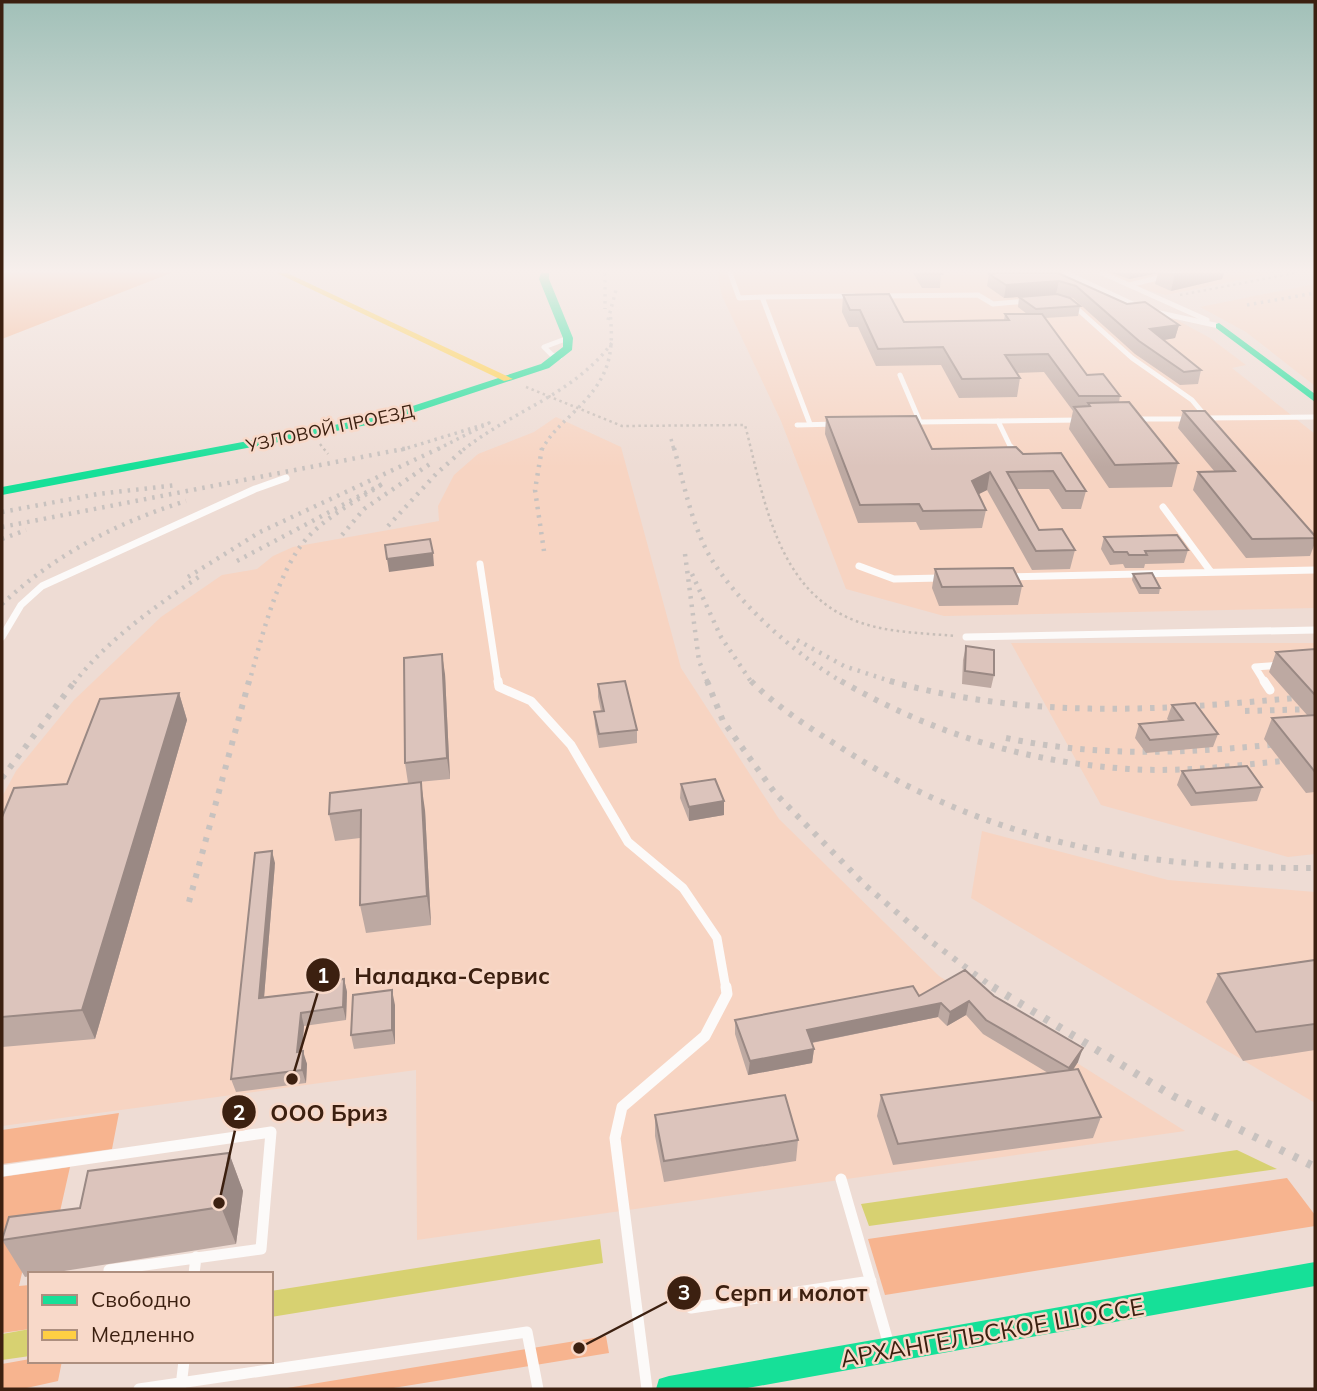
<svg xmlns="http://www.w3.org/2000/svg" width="1317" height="1391" font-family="Mulish,sans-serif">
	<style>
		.built { fill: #f7d4c2 }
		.green { fill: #f7b48f }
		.water { fill: #d7d171 }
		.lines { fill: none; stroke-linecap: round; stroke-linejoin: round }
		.path { stroke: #c7beb8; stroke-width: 2.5; stroke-dasharray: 2.5 3.5; stroke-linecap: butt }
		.lane-far3 { stroke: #fcfaf9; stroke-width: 5 }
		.lane-far2 { stroke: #fcfaf9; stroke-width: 7 }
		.lane-far1 { stroke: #fcfaf9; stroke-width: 9 }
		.lane { stroke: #fcfaf9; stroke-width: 11 }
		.fast { fill: #16e098; fill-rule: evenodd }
		.slow { fill: #ffcf43; fill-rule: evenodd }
		.rail-far3 { stroke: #c8c2bf; stroke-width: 3.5; stroke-dasharray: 2.5 4.5; stroke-linecap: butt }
		.rail-far2 { stroke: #c8c2bf; stroke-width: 4.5; stroke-dasharray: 2.5 6; stroke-linecap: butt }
		.rail-far1 { stroke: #c8c2bf; stroke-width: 6; stroke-dasharray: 4.5 8; stroke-linecap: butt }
		.rail { stroke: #c8c2bf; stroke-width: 8; stroke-dasharray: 5 10; stroke-linecap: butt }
		.wall { fill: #bda9a2 }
		.shaded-wall { fill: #9a8984 }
		.building { fill: #dcc4bc; stroke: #9a8984; stroke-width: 2 }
		.labels { text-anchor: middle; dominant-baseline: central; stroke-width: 5; stroke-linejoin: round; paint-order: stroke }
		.far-street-label { font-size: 18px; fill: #3c2010; stroke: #f8d9c9 }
		.near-street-label { font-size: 24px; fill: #3c2010; stroke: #f8d9c9 }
		.leader { fill: none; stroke: #3c2010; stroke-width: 2.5 }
		.callout-dot { fill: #3c2010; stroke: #f8d9c9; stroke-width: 2.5 }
		.mark-label { font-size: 21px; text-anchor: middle; font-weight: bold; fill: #fff }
		.callout-label { font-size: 23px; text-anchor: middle; font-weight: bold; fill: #3c2010; stroke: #f8d9c9; stroke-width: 5; stroke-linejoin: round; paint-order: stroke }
	</style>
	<rect width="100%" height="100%" fill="#eedcd4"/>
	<path class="built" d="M717,273H1044L1117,309L1177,320L1210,338L1246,365L1232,368L1315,434V608L944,616L846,589L781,421L722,296Z
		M1098,273H1273L1166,295L1131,286Z
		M1315,284V386L1246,332L1200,307Z
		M556,417L621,447L681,668L779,819L939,976L1185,1131L417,1240L416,1070L2,1126V797L16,771L74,700L161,617L222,575L257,569L273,556L293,547L439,521L438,506L454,475L478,454L534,432Z
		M1011,643H1315V854L1288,857L1101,805Z
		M982,831L1168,880L1315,892V1103L971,898Z"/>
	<path class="green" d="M2,273H171L2,339Z
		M119,1113L112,1149L2,1164V1130Z
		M70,1167L52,1247L27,1251L19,1286L30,1285V1329L2,1333V1177Z
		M1287,1178L1315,1215V1226L885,1295L868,1239Z
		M606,1336L609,1353L387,1389H281Z
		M30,1359L62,1361L58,1381L22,1389H2V1364Z"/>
	<path class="water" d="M1237,1150L1277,1169L869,1226L861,1204Z
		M600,1239L603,1263L271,1317V1291Z
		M30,1329V1356L2,1360V1334Z"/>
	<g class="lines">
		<path class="path" d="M1180,295L1295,273
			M526,387L622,426L745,425C764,497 776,591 856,621C887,633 923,633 956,636
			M320,444L328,454"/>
		<path class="lane-far3" d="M730,273L739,298L762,297
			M1066,273L1139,307
			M1102,273L1129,285
			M1178,273L1129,285L1207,320
			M881,296L978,295L993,304L1026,301
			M1073,305L1132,358L1192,400L1207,418
			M1151,311L1219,326
			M560,357L552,355L544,347L568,338
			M900,375L920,422L1081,420
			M1203,418L1315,417
			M1133,419H1190
			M998,421L1012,450
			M810,424L762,297L854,296
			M797,425L837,424"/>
		<path class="lane-far2" d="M1011,448L1015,456
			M1163,507L1211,572
			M480,564L498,683
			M859,566L894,579L941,578
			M1007,577L1315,570
			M2,637L21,605L42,586L255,489L286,478
			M966,637L1315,630
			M1265,683L1255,667L1281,665"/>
		<path class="lane-far1" d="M498,681L499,687L531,701L571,745L628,842L683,888L717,938L726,989
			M1264,681L1270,690"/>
		<path class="lane" d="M2,1171L271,1132L261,1249L109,1270
			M841,1179L887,1338
			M194,1274L196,1257
			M691,1308L871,1281
			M181,1386L184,1361
			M139,1389L527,1332L538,1389
			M647,1389L615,1138L622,1107L705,1036L727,994L726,987"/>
		<path class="fast" d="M541,273H549V279L573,338L572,350L549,368L388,421L2,495V487L382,416L541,364L563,347V338L539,279Z
			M1219,323L1315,394V402L1216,328V324Z
			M1315,1262V1286L742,1389H656L659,1379L669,1376Z"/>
		<path class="slow" d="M277,273H287L513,379L504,381Z"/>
		<path class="rail-far3" d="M605,273V309
			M1247,305L1315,293
			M608,320L616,290
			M671,439L674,450
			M401,450L489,423L436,450
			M463,450C513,410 576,394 614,340
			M542,450C549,435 561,425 573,413C607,380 615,359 610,312"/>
		<path class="rail-far2" d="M542,448L535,490L544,551
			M674,448C684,484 691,522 709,555C736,602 797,656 844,683
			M2,512L98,494L177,485
			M388,526L436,474L465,448
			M2,527L408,448
			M342,535L364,509L434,461
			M2,539L26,530
			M685,554L699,661L708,683
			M237,561L384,483C358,500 330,514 308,537C278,569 261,640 249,683
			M692,574L721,637L752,683
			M188,577L260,532L440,448
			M2,604C56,554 116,523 186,501
			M797,640L844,666L896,683
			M74,683C108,639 155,607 200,576"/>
		<path class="rail-far1" d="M707,681L723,721L775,793L865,885L929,940L995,989
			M751,681C777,707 808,727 840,747C988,843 1142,869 1315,868
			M841,681C932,733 1024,762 1129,769C1190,773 1254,763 1315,758
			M890,681C1034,721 1169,710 1315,696
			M1245,711L1315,709
			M1006,738C1110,760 1211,752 1315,740
			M2,778L75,681
			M189,902L249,681"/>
		<path class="rail" d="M993,987L1173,1096L1315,1167"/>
	</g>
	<path class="wall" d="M913,273H941L940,288H922Z
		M1058,273L1127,304L1179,325L1175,338L1163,340L1201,370L1198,384L1180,385L1135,354L1073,298L1056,294L1004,298L987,286L989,274Z
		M1112,273H1224L1222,279L1171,291L1155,284L1158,273L1129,279Z
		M843,295L904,322L1004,320L1005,314H1027L1018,307L1019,297L1080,306L1078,316L1045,318L1087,375L1120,396L1119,402L1178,463L1172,487L1109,488L1069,429L1073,411L1044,372L1016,373L1020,378L1017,397L959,398L941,365L876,366L858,327H849L842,312Z
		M1183,411L1315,536V543L1310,556L1246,558L1193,490L1198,472H1215L1178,428Z
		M826,417L932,449L1023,454L1061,453L1086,491L1081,509H1062L1049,489H1017L1039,530L1075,550L1070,569L1032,570L987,490L979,494L986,510L982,528L920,530L916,522L858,523L825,434Z
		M1104,537L1188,550L1184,563L1145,564L1144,568H1125L1123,564L1110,565L1101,549Z
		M935,569L1022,586L1018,605L939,606L932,588Z
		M1133,574L1160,588L1159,594H1139L1132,580Z
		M966,646L994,675L991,688L962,684L963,660Z
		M1315,649V792L1306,793L1264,739L1272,718L1307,715L1269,672L1276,652Z
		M445,674L450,779L408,783L405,763Z
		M598,684L637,730V743L599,748L595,725L594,712L601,711L598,697Z
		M179,693L187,720L95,1039L2,1047V817L67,784Z
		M1172,705L1218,734L1213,747L1146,753L1135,738L1139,724L1169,721L1167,719Z
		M1182,771L1262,787L1257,801L1191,806L1177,785Z
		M681,784L724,801V815L689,821L680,798Z
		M330,793L425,810L431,925L366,933L360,905V838L335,841L329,814Z
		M275,863L264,997L328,990L344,979L347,992L346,1020L304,1026L302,1052L307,1064L306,1083L236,1092L231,1079Z
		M1315,960V1050L1243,1061L1206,1002L1218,974Z
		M919,996H994L1078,1062L1073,1070L1101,1117L1093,1138L893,1165L877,1116L881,1095L1048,1073L983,1034L966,1015L947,1026L938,1017L812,1043L814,1049L812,1063L748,1075L735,1034V1020Z
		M395,1005V1044L354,1049L351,1035Z
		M655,1115L798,1140L796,1161L664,1182L655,1136Z
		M229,1153L243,1191L236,1244L45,1274H30V1276L25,1277L2,1240L80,1208Z"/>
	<path class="shaded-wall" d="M1131,273H1158L1129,279Z
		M1175,273H1224L1222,279L1171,291Z
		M1059,281L1056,294L1004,298L1006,285Z
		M1179,325L1175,338L1147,343L1150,329Z
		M990,472L987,490L969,499L972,481Z
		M433,553L434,566L389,572L387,559Z
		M442,654L445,674L450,779L447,758Z
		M179,693L187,720L95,1039L82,1010Z
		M421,782L425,810L431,925L427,896Z
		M724,801V815L689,821V807Z
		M272,851L275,863L263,1010L259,998Z
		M344,979L347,992L346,1020L343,1007Z
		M392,990L395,1005V1044L392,1030Z
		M969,1001L966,1015L947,1026L950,1012Z
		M941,1003L938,1017L805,1044L807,1030Z
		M301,1013L304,1026L301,1065L297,1052Z
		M1083,1048L1078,1062L1064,1083L1069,1068Z
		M814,1049L812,1063L748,1075L750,1061Z
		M303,1051L307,1064L306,1083L302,1070Z
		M229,1153L243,1191L236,1244L221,1207Z"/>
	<path class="building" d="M923,273H941L942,274H924Z
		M997,273H1058L1127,304L1145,302L1179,325L1150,329L1201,370L1184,372L1139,341L1076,286L1059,281L1006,285L989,274Z
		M889,294L904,322L1009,320L1005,314H1042L1087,375L1103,374L1120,396H1079L1048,354L1005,355L1020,378L962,379L943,347L878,349L860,310H850L843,295Z
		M1057,294L1070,298L1080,306L1036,309L1019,297Z
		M1129,402L1178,463L1115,465L1074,407L1090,406L1088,403Z
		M1183,411H1205L1315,536V538L1252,539L1198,472L1235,471Z
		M916,416L932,449L1016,447L1023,454L1061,453L1086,491H1066L1053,471L1007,472L1039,530L1062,529L1075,550L1036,551L990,472L972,481L986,510L923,511L919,504L860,505L826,417Z
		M1177,535L1188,550L1145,551L1147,555H1129L1127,552H1114L1104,537Z
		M430,539L433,553L387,559L385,545Z
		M1013,568L1022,586L942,587L935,569Z
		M1152,573L1160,588H1141L1133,574Z
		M966,646L994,650V675L965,671Z
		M1315,649V695L1276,652Z
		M442,654L447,758L405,763L404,658Z
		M625,681L637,730L599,734L594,712L604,711L598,684Z
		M179,693L82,1010L2,1017V817L14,788L67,784L100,699Z
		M1195,703L1218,734L1150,740L1139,724L1183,720L1172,705Z
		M1315,715V772L1272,718Z
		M1247,766L1262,787L1196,793L1182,771Z
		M715,779L724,801L689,807L681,784Z
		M421,782L427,896L360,905L361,810L329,814L330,793Z
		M272,851L259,998L328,990L329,981L344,979L343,1007L301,1013L297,1052L303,1051L302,1070L231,1079L255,853Z
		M1315,960V1024L1256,1032L1218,974Z
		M965,970L994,996L1083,1048L1069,1068L986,1020L969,1001L950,1012L941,1003L807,1030L814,1049L750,1061L735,1020L913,986L919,996Z
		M392,990V1030L351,1035L353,995Z
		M1078,1069L1101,1117L898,1144L881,1095Z
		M785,1095L798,1140L664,1161L655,1115Z
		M229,1153L221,1207L2,1240L9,1217L80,1208L88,1171Z"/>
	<linearGradient id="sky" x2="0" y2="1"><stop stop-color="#a1c0b8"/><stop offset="0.58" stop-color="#f7efec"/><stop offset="1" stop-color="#f7efec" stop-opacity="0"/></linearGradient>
	<rect width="1317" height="467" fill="url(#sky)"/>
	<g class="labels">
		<g class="far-street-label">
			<text transform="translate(330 428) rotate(-12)">УЗЛОВОЙ ПРОЕЗД</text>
		</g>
		<g class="near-street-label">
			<text transform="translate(992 1332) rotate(-10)">АРХАНГЕЛЬСКОЕ ШОССЕ</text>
		</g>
	</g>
	<path class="leader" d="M292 1079L323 975M219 1203L239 1112M579 1348L684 1293"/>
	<g class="callout-dot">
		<circle cx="292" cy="1079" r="7"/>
		<circle cx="219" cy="1203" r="7"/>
		<circle cx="579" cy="1348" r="7"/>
		<circle cx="323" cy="975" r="18"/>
		<circle cx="239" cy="1112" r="18"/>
		<circle cx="684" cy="1293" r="18"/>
	</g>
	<g class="mark-label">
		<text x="323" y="983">1</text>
		<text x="239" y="1120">2</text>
		<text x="684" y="1300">3</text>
	</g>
	<g class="callout-label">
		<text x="452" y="984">Наладка-Сервис</text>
		<text x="329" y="1121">ООО Бриз</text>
		<text x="791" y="1301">Серп и молот</text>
	</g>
	<rect width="1317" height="1391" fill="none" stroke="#3c2010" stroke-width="7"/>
	<rect x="28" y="1272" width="245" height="91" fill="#f8d9c9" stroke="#ad8f7f" stroke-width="2"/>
	<rect x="42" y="1295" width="35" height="10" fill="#16e098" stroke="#ad8f7f" stroke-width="2"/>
	<text x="91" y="1307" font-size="21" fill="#3c2010">Свободно</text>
	<rect x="42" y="1330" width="35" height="10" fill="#ffcf43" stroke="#ad8f7f" stroke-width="2"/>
	<text x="91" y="1342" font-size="21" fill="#3c2010">Медленно</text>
</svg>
